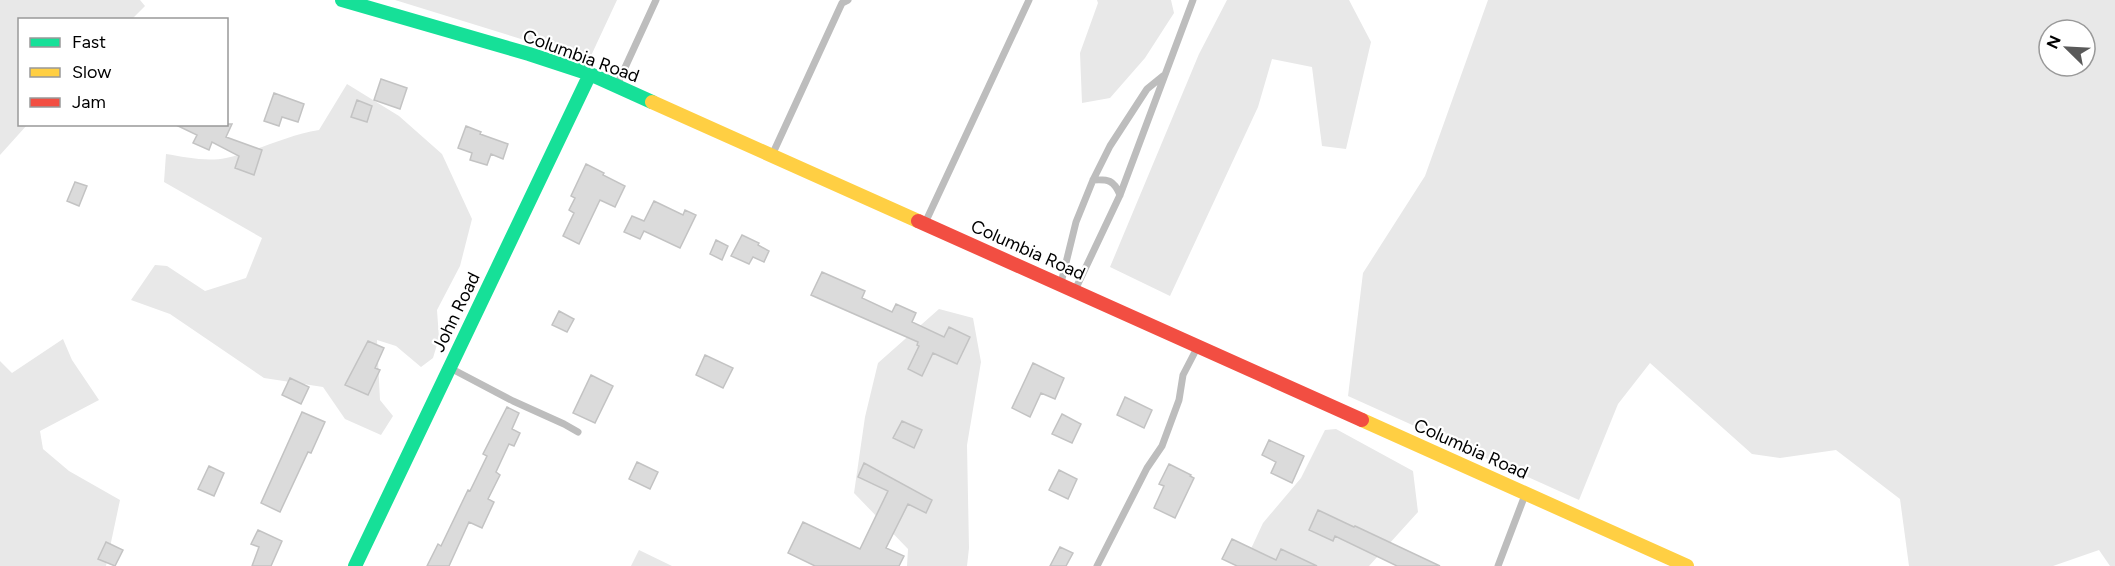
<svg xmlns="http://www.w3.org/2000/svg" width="2115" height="566" font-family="Figtree,sans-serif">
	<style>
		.green { fill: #e8e8e8; fill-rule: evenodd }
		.building { fill: #dbdbdb; stroke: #c3c3c3; stroke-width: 1.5 }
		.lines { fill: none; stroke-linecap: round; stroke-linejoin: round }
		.lane { stroke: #bdbdbd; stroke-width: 7 }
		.fast { stroke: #16e098; stroke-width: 14 }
		.slow { stroke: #ffcf43; stroke-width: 14 }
		.jam { stroke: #f24e42; stroke-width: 14 }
		.labels { text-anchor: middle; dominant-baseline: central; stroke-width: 4.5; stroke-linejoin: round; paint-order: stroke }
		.street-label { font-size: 18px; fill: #000; stroke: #fff }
	</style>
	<rect width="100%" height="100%" fill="#fff"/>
	<path class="green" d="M0,0H140L145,6L132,19L20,20V124L27,125L0,155Z
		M395,0H617L589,60Z
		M1097,0H1171L1174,13L1145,58L1110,98L1082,103L1080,53L1098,3Z
		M1227,0H1349L1371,42L1346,149L1322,146L1312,67L1272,59L1258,107L1170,296L1110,267L1199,54Z
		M1488,0H2115V566H2110L2099,550L2053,566H1909L1900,499L1836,450L1780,458L1752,454L1650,363L1618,404L1579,500L1348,396L1363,273L1425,176ZM2049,30H2085V66H2049Z
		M347,84L399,116L442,154L472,219L460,266L437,310L439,338L433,358L421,367L396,346L377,340L380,400L393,416L381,435L345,419L323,387L264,378L170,314L131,300L155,265L167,266L205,291L246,278L262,238L164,182L166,154C184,157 207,162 226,158C258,151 287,135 319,130Z
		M939,309L973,318L981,362L967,445L969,548L967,566H907L908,549L854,493L865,417L878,363Z
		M63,339L72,360L99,400L40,431L43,449L69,471L120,500L106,566H0V361L12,373Z
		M1336,429L1413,471L1418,512L1369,566H1243L1263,523L1301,478L1325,430Z
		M639,550L672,566H631Z"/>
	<path class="building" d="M381,79L407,88L400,109L374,100Z
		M274,93L304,104L298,122L282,117L279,126L264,121Z
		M357,100L372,106L367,122L351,117Z
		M174,124H232L226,137L262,150L254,175L235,168L239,156L212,142L209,150L193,143L197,135Z
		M466,126L481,132L480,134L508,144L503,159L491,154L487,165L470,160L472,153L458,148Z
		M586,164L604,173L603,175L625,186L615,207L600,200L579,244L563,236L574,213L569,210L575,198L571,196Z
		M75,182L87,186L79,206L67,201Z
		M654,201L683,215L685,210L696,215L680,248L644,231L640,239L624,232L632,216L644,221Z
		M742,235L759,243L758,245L769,251L764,262L753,257L749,264L731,256Z
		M716,240L728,246L722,260L710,254Z
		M822,272L865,291L862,298L892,312L896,304L916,313L912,322L944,337L949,327L970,337L957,364L933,353L922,376L908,369L919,346L917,345L918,342L811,295Z
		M559,311L574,319L567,332L552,325Z
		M368,341L384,348L375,368L380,370L368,395L345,385Z
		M705,355L733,368L723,388L696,375Z
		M1033,363L1064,378L1055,399L1041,393L1030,417L1012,408Z
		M591,375L613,386L595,423L573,413Z
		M290,378L309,387L301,404L282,395Z
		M1125,397L1152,410L1144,428L1117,415Z
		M507,407L519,413L512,429L520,433L514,446L509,444L496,472L500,475L488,499L494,502L482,528L469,522L449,566H427L438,544L441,546L468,490L470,491L487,456L483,454Z
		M302,412L325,422L311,453L308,452L280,512L261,503Z
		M1062,414L1081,424L1072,443L1052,434Z
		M902,421L922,430L914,448L893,438Z
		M1269,440L1304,456L1292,483L1271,473L1276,462L1262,455Z
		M637,462L658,472L650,489L629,479Z
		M864,463L932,500L926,513L908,504L886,548L904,556L899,566H815L788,553L803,522L860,549L888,491L858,477Z
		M1169,464L1191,475L1190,476L1194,478L1175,518L1154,508L1164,486L1159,484Z
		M209,466L224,473L214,496L198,489Z
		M1059,470L1077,479L1068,499L1049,490Z
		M1318,510L1354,527L1355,526L1440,566H1397L1335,536L1333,541L1309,530Z
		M258,530L282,541L271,566H252L259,547L251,544Z
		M1232,539L1276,560L1281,549L1317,566H1237L1222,559Z
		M106,542L123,550L115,566L98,559Z
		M1060,547L1073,553L1066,566H1050Z"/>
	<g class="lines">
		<path class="lane" d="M617,85L656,0
			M773,153L842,3L848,0
			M1093,180C1108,179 1114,180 1120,195
			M925,223L1029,0
			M1061,283L1076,222L1093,180L1110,146L1147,89L1163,76
			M1076,288L1120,195L1193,0
			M452,369L513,401L564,424L578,432
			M1097,566L1147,468L1162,446L1179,400L1183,375L1197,348
			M1498,566L1525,495"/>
		<path class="fast" d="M342,0L529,54L590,74L652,102
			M355,566L590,74"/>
		<path class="slow" d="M652,102L918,221
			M1362,420L1687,566"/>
		<path class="jam" d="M918,221L1362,420"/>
	</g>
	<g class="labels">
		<g class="street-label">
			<text transform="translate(581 56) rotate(20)">Columbia Road</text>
			<text transform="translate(1028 250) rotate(24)">Columbia Road</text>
			<text transform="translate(456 312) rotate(-64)">John Road</text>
			<text transform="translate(1471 449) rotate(24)">Columbia Road</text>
		</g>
	</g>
	<rect x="18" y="18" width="210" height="108" fill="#ffffff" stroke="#999999" stroke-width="1.5"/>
	<rect x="30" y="38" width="30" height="9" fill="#16e098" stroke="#999999" stroke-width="1.5"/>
	<text x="72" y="48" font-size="18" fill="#000000">Fast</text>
	<rect x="30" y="68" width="30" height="9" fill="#ffcf43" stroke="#999999" stroke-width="1.5"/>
	<text x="72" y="78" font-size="18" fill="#000000">Slow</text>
	<rect x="30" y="98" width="30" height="9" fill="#f24e42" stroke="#999999" stroke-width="1.5"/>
	<text x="72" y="108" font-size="18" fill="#000000">Jam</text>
	<g transform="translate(2067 48) rotate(294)"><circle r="28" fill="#ffffff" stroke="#999999" stroke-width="1.5"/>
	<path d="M0-4.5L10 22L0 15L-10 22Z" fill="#595959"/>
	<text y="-9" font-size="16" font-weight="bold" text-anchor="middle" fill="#000000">N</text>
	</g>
</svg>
